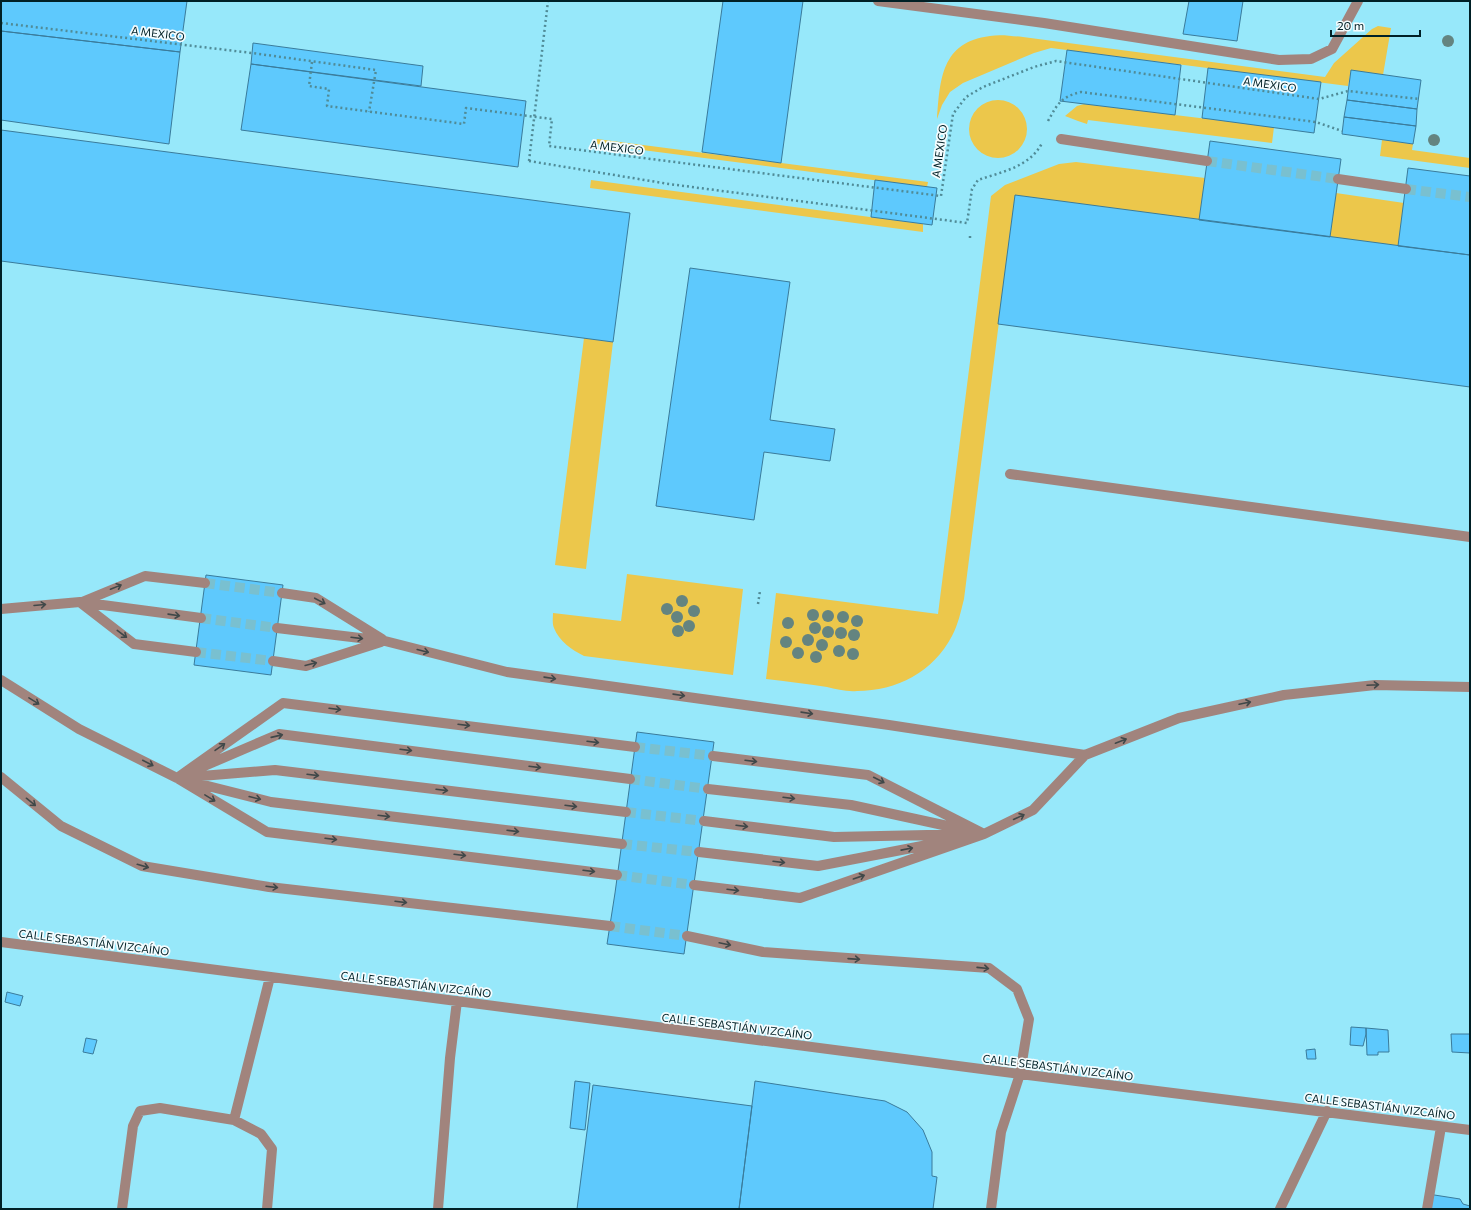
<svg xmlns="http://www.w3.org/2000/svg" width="1471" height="1210" font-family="Commissioner,sans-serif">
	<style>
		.green { fill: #ecc74b }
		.building { fill: #5ec9fd; stroke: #3a7b9b }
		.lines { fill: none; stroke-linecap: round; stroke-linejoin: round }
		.minor-tunnel { stroke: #79c0d0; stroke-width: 10; stroke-dasharray: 10 5; stroke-linecap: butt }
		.path { stroke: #508b97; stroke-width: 2.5; stroke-dasharray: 2 3; stroke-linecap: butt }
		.minor { stroke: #a1847d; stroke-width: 10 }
		.path-bridge { stroke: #508b97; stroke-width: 2.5; stroke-dasharray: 2 3; stroke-linecap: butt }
		.tree { fill: #648480 }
		.oneway { stroke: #404849 }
		.labels { text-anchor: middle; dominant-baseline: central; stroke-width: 3.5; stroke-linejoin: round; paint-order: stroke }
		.street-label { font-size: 11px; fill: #002026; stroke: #f4fcfe }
	</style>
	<rect width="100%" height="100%" fill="#97e8fa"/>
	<path class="green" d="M1378,26L1391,28L1383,75L1351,70L1348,86L1051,48L1034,53L963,83L950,92L942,105L937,119C940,80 941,42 990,36C1000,34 1012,36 1023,37L1325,77L1334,63L1372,29Z
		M969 129a29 29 0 1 1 58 0a29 29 0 1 1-58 0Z
		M1084,104L1274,127L1272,143L1088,120L1087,124L1078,121L1065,116L1077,106Z
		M597,139L928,182L927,187L596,144Z
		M1382,140L1413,144L1412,150L1470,158V168L1380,156Z
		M1076,162L1205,178L1199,220L1015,195L964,599C961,611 958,625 952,636C933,672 897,691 857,691C847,692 836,689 827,687C807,684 786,681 766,679L776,593L938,614L991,196L1005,185L1059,164Z
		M591,180L923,224V232L590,188Z
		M1336,193L1404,203L1398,246L1330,237Z
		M584,338L613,342L586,569L555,565Z
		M627,574L743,589L733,675L584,656C572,650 559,641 554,628C552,624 553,617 553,613L621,621Z"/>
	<path class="building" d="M1,1H187L180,52L1,31Z
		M723,1H803L781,163L702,152Z
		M1189,1H1243L1237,41L1183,34Z
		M1,31L180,52L169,144L1,120Z
		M253,43L423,66L421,86L251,64Z
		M1067,50L1181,65L1175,115L1060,101Z
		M251,64L526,101L518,167L241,130Z
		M1208,68L1321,82L1314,133L1202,118Z
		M1351,70L1421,80L1417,109L1347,100Z
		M1347,100L1417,109L1416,126L1344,117Z
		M1344,117L1416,126L1413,144L1342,134Z
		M1,130L630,213L613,342L1,261Z
		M1210,141L1341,159L1330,237L1199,220Z
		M1408,168L1470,176V255L1398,246Z
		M875,180L937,188L932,225L871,217Z
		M1015,195L1470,255V387L998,324Z
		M690,268L790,282L770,420L835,429L830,461L764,452L754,520L656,506Z
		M206,575L283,585L271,675L194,665Z
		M637,732L714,742L684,954L607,944L615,893Z
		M7,992L23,996L20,1006L5,1002Z
		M1351,1027L1366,1028V1034L1363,1046L1350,1045Z
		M1366,1028L1388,1030L1389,1052H1378V1055H1367Z
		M1451,1034H1470V1053L1452,1052Z
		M86,1038L97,1040L93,1054L83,1052Z
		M1315,1049L1316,1059H1307L1306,1050Z
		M575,1081L590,1083L585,1130L570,1128Z
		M755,1081L885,1101L907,1112L923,1130L932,1152V1176L937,1177L933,1209H739Z
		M593,1085L752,1106L739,1209H577Z
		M1428,1194L1460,1199L1463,1204L1470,1206V1209H1426Z"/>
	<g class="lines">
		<path class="minor-tunnel" d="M1207,161L1338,179
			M1406,189L1470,197
			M205,583L282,593
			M201,618L277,628
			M196,652L273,661
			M635,747L713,756
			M630,779L708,789
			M626,812L704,821
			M622,844L699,852
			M617,875L694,885
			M610,926L687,936"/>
		<path class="path" d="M1,23L252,53L376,70L369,112
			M312,62L309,86L329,89L327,106L464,124L466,108L552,119L549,146L941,196L953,114L966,97L983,87L1034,67L1056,61L1319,99L1348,91L1419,99
			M1048,121C1058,103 1061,97 1081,92L1316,122L1342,131
			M529,161L669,184L967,223L972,189L978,180C1001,172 1030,167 1042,143
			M970,238V233
			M758,604L760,591"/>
		<path class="minor" d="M878,1L1044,23L1279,60L1311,59L1332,49L1358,1
			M1061,139L1207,161
			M1338,179L1406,189
			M1010,474L1470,537
			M282,593L316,598L382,639
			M82,602L145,576L205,583
			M81,603L134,644L196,652
			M1,609L80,602L201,618
			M277,628L385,641L507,672L889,725L1085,755
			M273,661L306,666L381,642
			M1,680L79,729L177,778L267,832L617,875
			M713,756L868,775L984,834
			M195,770L279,734L630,779
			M1,777L61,826L142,866L269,887L610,926
			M177,778L283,703L635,747
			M177,778L275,770L626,812
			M188,781L271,802L622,844
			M708,789L851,805L966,830
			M704,821L834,837L974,834
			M699,852L818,866L948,841
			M694,885L800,898L984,834L1033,810L1085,755L1179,718L1284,695L1375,685L1470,687
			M687,936L763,952L989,968L1017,989L1029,1019L1020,1074L1001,1132L991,1209
			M1,942L1020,1074L1470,1130
			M234,1120L270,977
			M122,1209L133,1126L140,1111L160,1108L234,1120L261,1134L272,1149L267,1209
			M438,1209L450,1058L457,1001
			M1280,1209L1327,1111
			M1427,1209L1441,1127"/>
		<path class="path-bridge" d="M529,161L548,1"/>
	</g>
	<g class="tree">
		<circle cx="1448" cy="41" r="6"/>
		<circle cx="1434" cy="140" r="6"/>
		<circle cx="682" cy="601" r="6"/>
		<circle cx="667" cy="609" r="6"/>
		<circle cx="694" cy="611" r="6"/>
		<circle cx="813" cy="615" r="6"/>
		<circle cx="828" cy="616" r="6"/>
		<circle cx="677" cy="617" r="6"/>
		<circle cx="843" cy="617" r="6"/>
		<circle cx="857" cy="621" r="6"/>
		<circle cx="788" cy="623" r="6"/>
		<circle cx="689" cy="626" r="6"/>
		<circle cx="815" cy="628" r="6"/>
		<circle cx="678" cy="631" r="6"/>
		<circle cx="828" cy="632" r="6"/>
		<circle cx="841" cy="633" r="6"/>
		<circle cx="854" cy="635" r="6"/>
		<circle cx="808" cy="640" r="6"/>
		<circle cx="786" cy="642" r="6"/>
		<circle cx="822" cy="645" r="6"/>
		<circle cx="839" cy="651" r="6"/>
		<circle cx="798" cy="653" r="6"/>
		<circle cx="853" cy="654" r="6"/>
		<circle cx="816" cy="657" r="6"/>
	</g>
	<defs><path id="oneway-shaft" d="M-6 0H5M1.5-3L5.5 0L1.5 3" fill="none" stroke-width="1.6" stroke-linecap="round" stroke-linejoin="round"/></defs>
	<g class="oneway">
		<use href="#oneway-shaft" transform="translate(116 587) rotate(-22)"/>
		<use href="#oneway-shaft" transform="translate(320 601) rotate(28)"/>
		<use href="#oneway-shaft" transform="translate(40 605) rotate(-5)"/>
		<use href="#oneway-shaft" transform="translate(174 615) rotate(8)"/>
		<use href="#oneway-shaft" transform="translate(122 634) rotate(37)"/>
		<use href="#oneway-shaft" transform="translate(357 638) rotate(7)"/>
		<use href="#oneway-shaft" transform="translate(423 651) rotate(14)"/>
		<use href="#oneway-shaft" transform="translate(311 664) rotate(-14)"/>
		<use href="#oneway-shaft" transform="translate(550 678) rotate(8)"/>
		<use href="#oneway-shaft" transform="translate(1373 685) rotate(-3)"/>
		<use href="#oneway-shaft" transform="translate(679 695) rotate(8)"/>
		<use href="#oneway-shaft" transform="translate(34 701) rotate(32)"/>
		<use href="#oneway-shaft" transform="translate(1245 703) rotate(-12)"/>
		<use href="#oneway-shaft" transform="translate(335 709) rotate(7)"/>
		<use href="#oneway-shaft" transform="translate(807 713) rotate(8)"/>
		<use href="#oneway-shaft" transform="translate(464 725) rotate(7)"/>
		<use href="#oneway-shaft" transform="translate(277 736) rotate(-13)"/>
		<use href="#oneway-shaft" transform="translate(1121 741) rotate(-21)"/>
		<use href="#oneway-shaft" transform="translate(593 742) rotate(7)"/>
		<use href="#oneway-shaft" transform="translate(220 747) rotate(-35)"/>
		<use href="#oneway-shaft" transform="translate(406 750) rotate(7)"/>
		<use href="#oneway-shaft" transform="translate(751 761) rotate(7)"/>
		<use href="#oneway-shaft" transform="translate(148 763) rotate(27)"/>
		<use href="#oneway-shaft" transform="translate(535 767) rotate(7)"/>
		<use href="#oneway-shaft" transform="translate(313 775) rotate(7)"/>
		<use href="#oneway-shaft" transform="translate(879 780) rotate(27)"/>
		<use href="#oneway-shaft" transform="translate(442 790) rotate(7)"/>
		<use href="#oneway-shaft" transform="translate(210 798) rotate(31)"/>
		<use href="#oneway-shaft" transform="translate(255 798) rotate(14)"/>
		<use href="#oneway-shaft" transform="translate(789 798) rotate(7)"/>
		<use href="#oneway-shaft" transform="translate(31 802) rotate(39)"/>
		<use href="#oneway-shaft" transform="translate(571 806) rotate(7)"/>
		<use href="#oneway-shaft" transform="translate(384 816) rotate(7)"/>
		<use href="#oneway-shaft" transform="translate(1019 817) rotate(-25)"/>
		<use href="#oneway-shaft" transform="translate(742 826) rotate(7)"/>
		<use href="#oneway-shaft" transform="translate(513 831) rotate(7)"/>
		<use href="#oneway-shaft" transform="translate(331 839) rotate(7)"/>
		<use href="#oneway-shaft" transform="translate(907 849) rotate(-11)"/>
		<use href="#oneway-shaft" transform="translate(460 855) rotate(7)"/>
		<use href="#oneway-shaft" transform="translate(779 862) rotate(7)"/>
		<use href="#oneway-shaft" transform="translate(143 866) rotate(16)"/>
		<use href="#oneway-shaft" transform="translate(589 871) rotate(7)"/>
		<use href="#oneway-shaft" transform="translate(859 877) rotate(-19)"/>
		<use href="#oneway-shaft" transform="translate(272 887) rotate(7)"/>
		<use href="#oneway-shaft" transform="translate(733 890) rotate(7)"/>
		<use href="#oneway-shaft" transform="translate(401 902) rotate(7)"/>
		<use href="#oneway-shaft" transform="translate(725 944) rotate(12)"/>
		<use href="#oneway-shaft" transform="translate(854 959) rotate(4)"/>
		<use href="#oneway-shaft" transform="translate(983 968) rotate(6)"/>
	</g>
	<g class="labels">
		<g class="street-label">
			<text transform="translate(158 33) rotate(7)">A MEXICO</text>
			<text transform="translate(1270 84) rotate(8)">A MEXICO</text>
			<text transform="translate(617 147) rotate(7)">A MEXICO</text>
			<text transform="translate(939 151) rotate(-82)">A MEXICO</text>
			<text transform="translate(94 942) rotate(7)">CALLE SEBASTIÁN VIZCAÍNO</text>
			<text transform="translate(416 984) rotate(7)">CALLE SEBASTIÁN VIZCAÍNO</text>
			<text transform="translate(737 1026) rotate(7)">CALLE SEBASTIÁN VIZCAÍNO</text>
			<text transform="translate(1058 1067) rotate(7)">CALLE SEBASTIÁN VIZCAÍNO</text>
			<text transform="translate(1380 1106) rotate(7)">CALLE SEBASTIÁN VIZCAÍNO</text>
		</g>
	</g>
	<rect width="1471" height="1210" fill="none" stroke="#002026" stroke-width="4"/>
	<path d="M1331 30v6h89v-6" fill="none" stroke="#002026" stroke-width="2"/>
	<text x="1337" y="30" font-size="12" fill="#002026" stroke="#f4fcfe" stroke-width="3" paint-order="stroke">20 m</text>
</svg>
